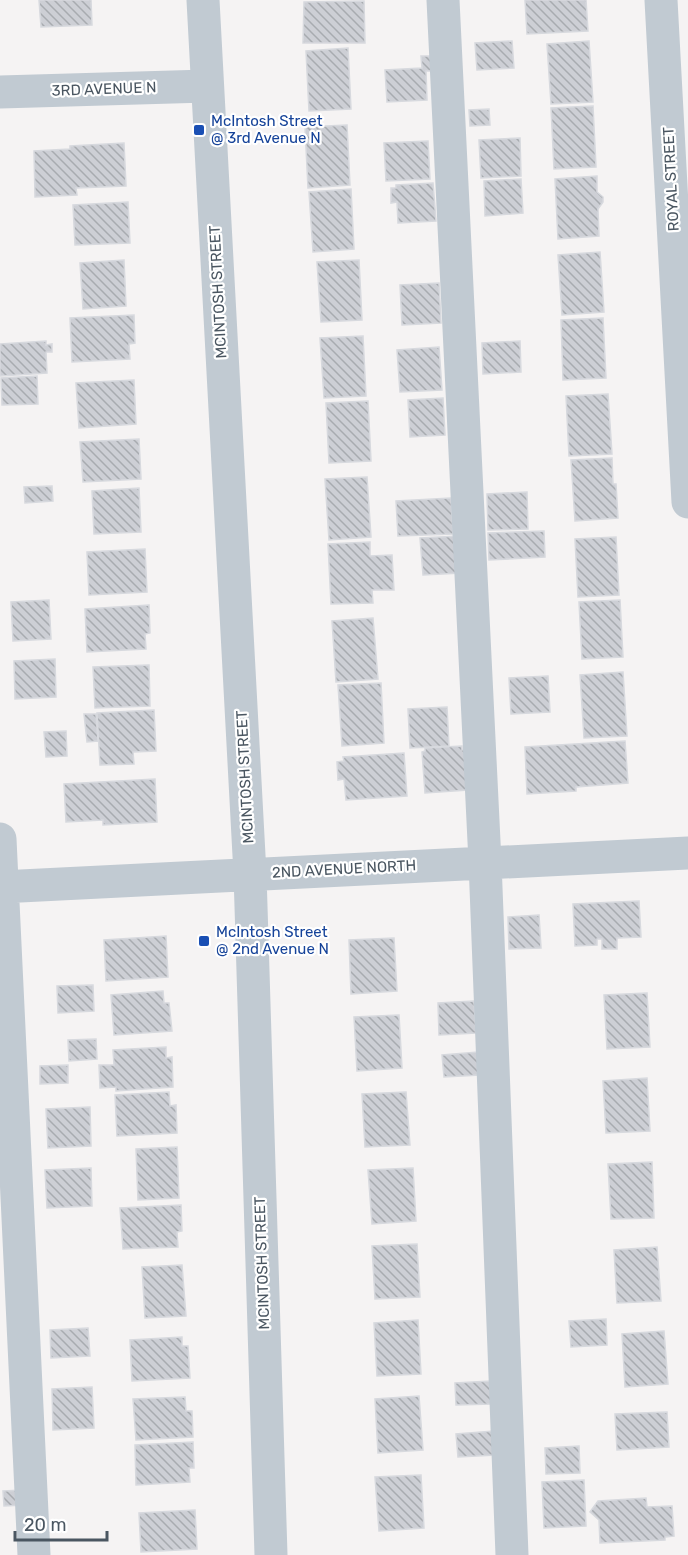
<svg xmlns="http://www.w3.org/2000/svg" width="688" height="1555" font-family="Rubik,sans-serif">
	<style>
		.building { fill: url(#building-back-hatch); stroke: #d7d9de; stroke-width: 1.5 }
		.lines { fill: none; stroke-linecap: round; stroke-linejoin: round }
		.minor { stroke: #c1cad2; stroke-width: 33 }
		.transit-dot { fill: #1a4fb4; stroke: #fff; stroke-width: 2 }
		.labels { text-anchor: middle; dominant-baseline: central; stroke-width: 4.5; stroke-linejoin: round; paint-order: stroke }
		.street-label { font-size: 15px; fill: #4a5661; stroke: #fff }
		.transit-label { font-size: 15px; fill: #164399; stroke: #fff; text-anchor: start }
	</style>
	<defs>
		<pattern id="building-back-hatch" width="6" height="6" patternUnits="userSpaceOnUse" patternTransform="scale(1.5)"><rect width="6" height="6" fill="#cdcfd5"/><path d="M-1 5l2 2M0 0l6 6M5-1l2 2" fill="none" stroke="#a8abb0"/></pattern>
	</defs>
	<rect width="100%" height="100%" fill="#f5f3f3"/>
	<path class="building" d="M39,0H91L92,25L41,27Z
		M525,0H586L588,31L527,34Z
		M364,1L365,43H303L304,2Z
		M512,41L514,68L477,70L475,43Z
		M589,41L593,102L551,104L547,44Z
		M348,48L351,109L309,111L306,51Z
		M421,56H431L432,71H426L427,100L387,102L385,70L422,68Z
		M593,106L596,167L554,169L551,108Z
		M489,109L490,125L470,126L469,110Z
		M347,125L350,185L308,188L305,127Z
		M520,138L521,176L481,178L479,140Z
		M428,141L430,179L386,181L384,143Z
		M124,143L126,186L76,188L77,195L35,197L34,151L70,149V146Z
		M597,176V192L603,197V202L598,209L599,236L558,239L555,179Z
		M521,179L523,213L485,216L484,181Z
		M433,183L436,221L398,223L397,202L391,203V188H396V185Z
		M351,189L354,249L313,252L309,192Z
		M128,202L130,243L75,245L73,205Z
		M600,252L604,312L562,315L558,255Z
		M124,260L126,306L83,309L80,263Z
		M359,260L362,320L321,322L317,262Z
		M439,283L441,323L402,325L400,285Z
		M134,315L135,343L129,344L130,359L72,362L70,318Z
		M603,318L606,378L563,380L561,320Z
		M363,336L366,396L324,398L320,338Z
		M46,341V345L52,344V352H46L47,373L0,376V344Z
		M520,341L521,372L483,374L482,343Z
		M439,347L442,390L400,392L397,350Z
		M37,376L38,404L2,405L1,378Z
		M134,380L136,424L79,428L76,383Z
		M608,394L612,454L569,456L566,396Z
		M443,398L445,435L410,437L408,400Z
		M368,401L371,461L329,463L326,403Z
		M139,439L141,479L83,482L80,442Z
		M612,458L613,484H616L618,518L575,521L571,460Z
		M367,477L371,537L329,540L325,479Z
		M52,486L53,501L25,503L24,487Z
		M139,488L141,532L94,534L92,491Z
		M527,492L528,529L488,530L487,494Z
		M451,498L453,534L398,536L396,501Z
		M544,531L545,557L489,560L488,533Z
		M459,536L461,573L423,575L420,538Z
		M616,537L619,595L578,597L575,539Z
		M370,542V556L392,555L394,590H372L373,603L331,604L328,544Z
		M145,549L147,592L89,595L87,552Z
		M49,600L51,639L13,641L11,602Z
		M620,600L623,657L582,659L579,602Z
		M149,605L150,633L145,634L146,649L87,652L85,609Z
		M373,618L378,679L336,682L332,621Z
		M55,659L56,697L15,699L14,661Z
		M149,665L150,706L95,708L93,667Z
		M623,672L627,736L584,738L580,675Z
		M548,676L550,712L511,714L509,678Z
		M381,683L384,743L342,746L338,685Z
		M447,707L449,746L410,748L408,709Z
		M154,710L156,751L133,752L134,764L100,765L97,713Z
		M84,714H96L98,741L87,742Z
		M66,731L67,756L46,757L44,732Z
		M625,741L628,783L576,787V791L527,794L525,747Z
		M462,746V750L465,749L468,790L425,793L422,752L425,751V748Z
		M404,753L407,796L346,800L344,779L338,780L337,762L344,761L343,757Z
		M155,779L157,822L103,825V820L66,822L64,784Z
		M639,901L641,937L617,938V949H602V939H597V945L575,946L573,904Z
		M539,915L541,948L509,949L508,917Z
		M166,936L168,977L106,981L104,940Z
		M394,938L397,991L351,994L349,940Z
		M93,985L94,1011L58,1013L57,986Z
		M163,991L164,1003H169L172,1031L114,1035L111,995Z
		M647,993L650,1047L607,1049L604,995Z
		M474,1001L476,1033L439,1035L438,1003Z
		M399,1015L402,1068L357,1071L354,1017Z
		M96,1039L97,1059L69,1061L68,1040Z
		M166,1047V1058L172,1057L173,1087L116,1091V1087L100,1088L99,1065H114L113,1050Z
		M478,1052L480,1075L444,1077L442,1055Z
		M68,1065V1083L40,1084V1066Z
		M647,1078L650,1131L606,1133L603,1081Z
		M169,1092L170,1106L176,1105L177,1133L117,1136L115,1095Z
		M406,1092L410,1145L365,1147L362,1094Z
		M90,1107L91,1146L48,1148L46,1109Z
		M177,1147L179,1198L138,1200L136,1149Z
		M652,1162L654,1218L611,1219L608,1164Z
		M91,1168L92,1206L47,1208L45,1170Z
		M413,1168L416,1221L372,1224L368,1170Z
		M181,1205L182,1231L177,1232L178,1247L123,1249L120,1208Z
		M417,1244L420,1297L375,1299L372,1246Z
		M657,1247L661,1301L617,1303L614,1250Z
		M182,1265L186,1316L145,1318L142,1267Z
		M606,1319L607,1345L571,1347L569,1321Z
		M418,1320L421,1374L377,1376L374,1323Z
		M88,1328L90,1356L51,1358L50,1330Z
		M664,1331L668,1384L625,1387L622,1334Z
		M182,1337V1346H188L190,1378L132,1381L130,1340Z
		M491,1381L492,1404L456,1405L455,1383Z
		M92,1387L94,1428L53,1430L52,1389Z
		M419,1396L423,1450L378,1453L375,1399Z
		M185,1397L186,1411H192L193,1437L136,1440L133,1399Z
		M667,1412L669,1447L617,1450L615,1414Z
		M494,1431L496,1455L458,1457L456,1434Z
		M193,1442L194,1468H189L190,1482L136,1485L135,1445Z
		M579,1446L580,1473L546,1474L545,1448Z
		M421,1475L424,1528L379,1531L375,1477Z
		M584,1480L586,1526L544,1528L542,1482Z
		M23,1490L24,1505L4,1506L3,1491Z
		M646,1498L647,1507L672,1506L674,1536L665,1537V1540L600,1543L599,1520L590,1512L598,1501Z
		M195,1510L197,1549L141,1552L139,1513Z"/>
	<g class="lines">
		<path class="minor" d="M203,0L250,874L271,1555
			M443,0L485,862L512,1555
			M661,0L688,502
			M0,92L207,86
			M0,839L34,1555
			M0,887L688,853"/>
	</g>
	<g class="transit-dot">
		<rect x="193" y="124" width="12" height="12" rx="3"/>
		<rect x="198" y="935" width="12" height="12" rx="3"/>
	</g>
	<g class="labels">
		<g class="street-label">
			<text transform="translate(104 89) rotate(-2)">3RD AVENUE N</text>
			<text transform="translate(671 179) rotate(-93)">ROYAL STREET</text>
			<text transform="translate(218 292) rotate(-93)">MCINTOSH STREET</text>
			<text transform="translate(245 777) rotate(-93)">MCINTOSH STREET</text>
			<text transform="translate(344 869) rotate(-3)">2ND AVENUE NORTH</text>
			<text transform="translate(262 1263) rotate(-92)">MCINTOSH STREET</text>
		</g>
		<g class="transit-label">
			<text x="211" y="121">McIntosh Street<tspan x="211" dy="17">@ 3rd Avenue N</tspan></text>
			<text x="216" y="932">McIntosh Street<tspan x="216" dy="17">@ 2nd Avenue N</tspan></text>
		</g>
	</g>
	<path d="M15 1531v9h92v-9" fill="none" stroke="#4a5661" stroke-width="3"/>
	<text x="24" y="1531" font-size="18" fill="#4a5661" stroke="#ffffff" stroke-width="4.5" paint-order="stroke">20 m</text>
</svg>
